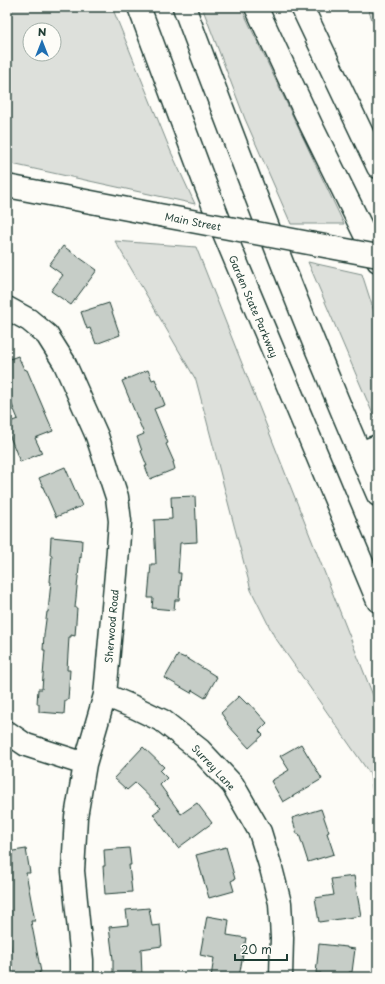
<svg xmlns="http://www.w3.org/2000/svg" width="385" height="984" font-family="'Playpen Sans',sans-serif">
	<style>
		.green { fill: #dde0db; stroke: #7e8e88; fill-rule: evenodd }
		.building { fill: #c6cdc7; stroke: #1f3d34 }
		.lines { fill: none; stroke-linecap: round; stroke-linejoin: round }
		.minor-casing { stroke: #1f3d34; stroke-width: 25 }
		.major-casing { stroke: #1f3d34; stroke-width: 25 }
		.highway-casing { stroke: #1f3d34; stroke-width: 25 }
		.minor { stroke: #fdfcf7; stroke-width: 22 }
		.major { stroke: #fdfcf7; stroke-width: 22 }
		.highway { stroke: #fdfcf7; stroke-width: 22 }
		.major-bridge-casing { stroke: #1f3d34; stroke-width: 25; stroke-linecap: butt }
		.major-bridge { stroke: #fdfcf7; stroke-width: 22 }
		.labels { text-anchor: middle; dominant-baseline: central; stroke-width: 3; stroke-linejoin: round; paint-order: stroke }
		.street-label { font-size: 10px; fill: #1f3d34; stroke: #fdfcf7 }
	</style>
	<rect width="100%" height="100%" fill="#fdfcf7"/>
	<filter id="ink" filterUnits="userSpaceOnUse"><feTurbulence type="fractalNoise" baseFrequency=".025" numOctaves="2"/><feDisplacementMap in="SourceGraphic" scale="8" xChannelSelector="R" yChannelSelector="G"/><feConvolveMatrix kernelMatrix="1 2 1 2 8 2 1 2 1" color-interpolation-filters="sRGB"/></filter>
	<g filter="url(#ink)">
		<path class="green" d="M7,7H112L171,152L195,204L7,163ZM30,30H54V54H30Z
			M202,7H241L344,224H291L245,119Z
			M367,7H378V34Z
			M115,241L196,247L378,708V827L370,774L274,636L251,590L196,380Z
			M308,262L362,274L378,324V418L375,419Z"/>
		<path class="building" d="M63,246L97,270L71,305L51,291L63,275L49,265Z
			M109,303L120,335L96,344L90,328L87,329L81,312Z
			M18,356L24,369H25L26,370H27L53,431L35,438L42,453L20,462L7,429V423L18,419L7,393V360Z
			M148,370L152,380L155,379L165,405L154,409L168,443L166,444L174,462H173L175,469L150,479L145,466H147L141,451H142L137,437L144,434L122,381Z
			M65,467L82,506L56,517L39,478Z
			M195,496L197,542L180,543L178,573H181L179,600H175L174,610L152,608L153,598H148L151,564H156L154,520L172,519L171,497Z
			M51,537L82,540L81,558L80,557L75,608H77L75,636L71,635V637H69L67,670H70L68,700H65L64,714L39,712V704H37L38,689H42L45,650H43L44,635L47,612H48L51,582H50L52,555H50Z
			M178,655L185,658V657L217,677L205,698L192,690L191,693L165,678Z
			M239,696L247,704L249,703L267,723L259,731L263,735L249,748L227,724L228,723L221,713Z
			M301,744L322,779L283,802L271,781L289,770L280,756Z
			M143,747L164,767L160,771L167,778L160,785L181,814L197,803L212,823L178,848L153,814L161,808L135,783L127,790L114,778Z
			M321,809L329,832L327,833L334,854L308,862L299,834H297L292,818Z
			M226,847L235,879L231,881L234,891L209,898L196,855Z
			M129,848L131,865H129L132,892L105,894L103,866H105L104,850Z
			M26,849L30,873H26L35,921H31L41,972H39L40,974H38L39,977H7V959L10,958L9,950H11L7,931V852Z
			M354,876L361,916L319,922L315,898L334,895L331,879Z
			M149,908L152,926L160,925L162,946L141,949L142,977H113V959L109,927L128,925L126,910Z
			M207,916L229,920L227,935L246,938L239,977H211L214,958L200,955Z
			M319,944L347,947V948L355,949L352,972H349L348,977H321V973H316Z"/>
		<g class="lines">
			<defs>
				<path id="minor" d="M7,308L29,320L47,335L64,362L97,436L117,497L120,521L117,563L105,695L85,764L76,817L73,871L82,960V977
					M360,453L378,446
					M105,695L136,708L163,721L200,750L233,785L260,832L271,868L280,903L282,938L281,977
					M7,732L26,745L85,764"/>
				<path id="major" d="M7,186L154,214"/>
				<path id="highway" d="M139,7L202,176L224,233L378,601
					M184,7C231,131 277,255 328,377C344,417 361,456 378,495
					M256,7L311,125L378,261
					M302,7L378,167"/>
			</defs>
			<use href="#minor" class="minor-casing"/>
			<use href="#major" class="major-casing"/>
			<use href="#highway" class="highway-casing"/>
			<use href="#minor" class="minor"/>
			<use href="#major" class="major"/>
			<use href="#highway" class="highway"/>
			<defs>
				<path id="major-bridge" d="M154,214L378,256"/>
			</defs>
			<use href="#major-bridge" class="major-bridge-casing"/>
			<use href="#major-bridge" class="major-bridge"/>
		</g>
	</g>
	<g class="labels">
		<g class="street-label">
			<text transform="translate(193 221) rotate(11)">Main Street</text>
			<text transform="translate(254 306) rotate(67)">Garden State Parkway</text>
			<text transform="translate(111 626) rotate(-85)">Sherwood Road</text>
			<text transform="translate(214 767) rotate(47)">Surrey Lane</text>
		</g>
	</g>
	<rect width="385" height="984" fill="none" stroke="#fdfcf7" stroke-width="24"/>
	<rect x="12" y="12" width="361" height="960" fill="none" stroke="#1f3d34" stroke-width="1.5" filter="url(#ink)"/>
	<g transform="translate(42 42)"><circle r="19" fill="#fdfcf7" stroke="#a4b0a9"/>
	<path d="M0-3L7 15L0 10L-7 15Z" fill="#1f6fb2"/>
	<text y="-6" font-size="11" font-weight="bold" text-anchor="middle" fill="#1f3d34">N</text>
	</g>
	<path d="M235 954v6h52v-6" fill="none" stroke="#1f3d34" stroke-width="2"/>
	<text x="241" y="954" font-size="12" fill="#1f3d34" stroke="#fdfcf7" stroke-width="3" paint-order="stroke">20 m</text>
</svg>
